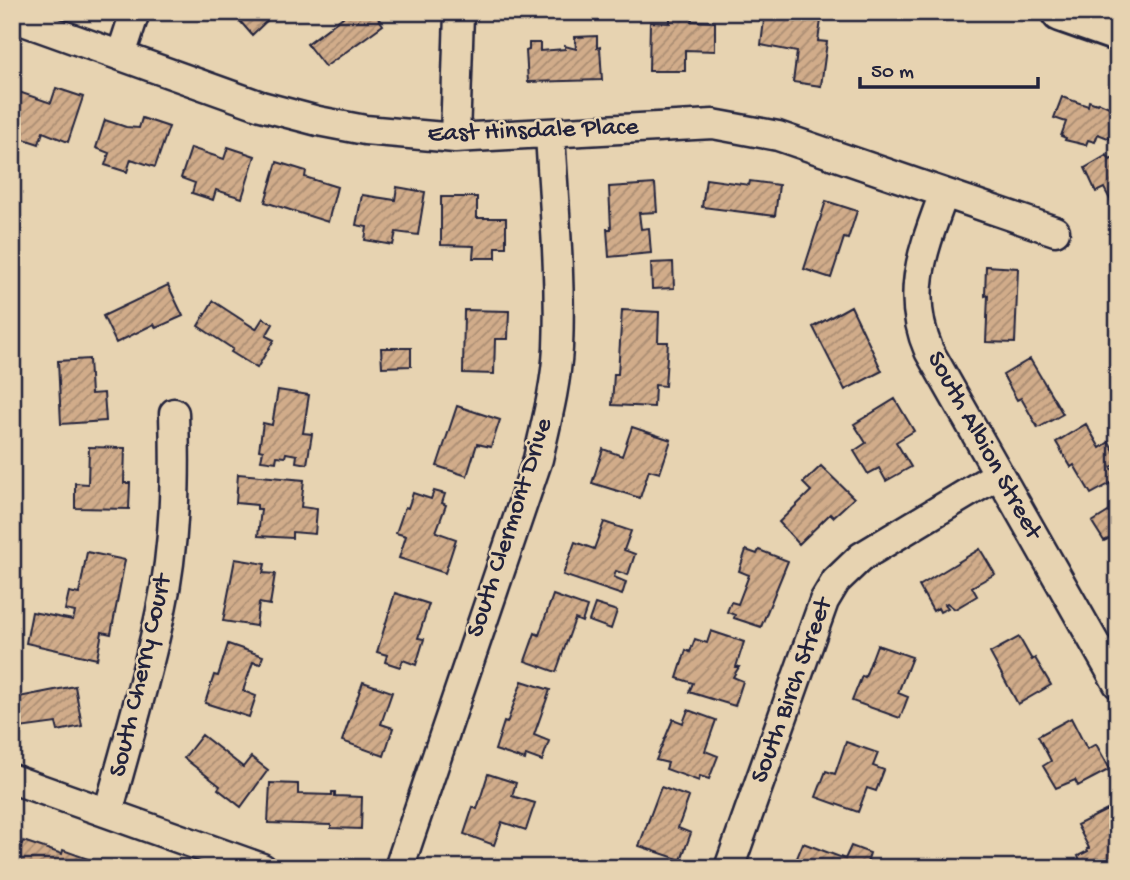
<svg xmlns="http://www.w3.org/2000/svg" width="1130" height="880" font-family="'Gochi Hand',sans-serif">
	<style>
		.building { fill: url(#building-hatch); stroke: #22223b; stroke-width: 2 }
		.lines { fill: none; stroke-linecap: round; stroke-linejoin: round }
		.minor-casing { stroke: #22223b; stroke-width: 33 }
		.secondary-casing { stroke: #22223b; stroke-width: 44 }
		.minor { stroke: #e7d3b1; stroke-width: 28 }
		.secondary { stroke: #e7d3b1; stroke-width: 38 }
		.labels { text-anchor: middle; dominant-baseline: central; stroke-width: 5; stroke-linejoin: round; paint-order: stroke }
		.street-label { font-size: 26px; fill: #22223b; stroke: #e7d3b1 }
	</style>
	<defs>
		<pattern id="building-hatch" width="6" height="6" patternUnits="userSpaceOnUse" patternTransform="scale(1.75)"><rect width="6" height="6" fill="#d1ac8a"/><path d="M-1 1l2-2M0 6l6-6M5 7l2-2" fill="none" stroke="#a98c72"/></pattern>
	</defs>
	<rect width="100%" height="100%" fill="#e7d3b1"/>
	<filter id="ink" filterUnits="userSpaceOnUse"><feTurbulence type="fractalNoise" baseFrequency=".0143" numOctaves="2"/><feDisplacementMap in="SourceGraphic" scale="14" xChannelSelector="R" yChannelSelector="G"/><feConvolveMatrix kernelMatrix="1 2 1 2 8 2 1 2 1" color-interpolation-filters="sRGB"/></filter>
	<g filter="url(#ink)">
		<path class="building" d="M276,12L252,35L233,13L234,12Z
			M339,12H374L383,25L325,67L307,44L343,17Z
			M670,12H692V21L715,22V51L685,50V71H649L650,22L670,23Z
			M765,12L794,17L795,12H820L819,20H821L818,41L827,42L821,86L793,82L797,52L761,45Z
			M597,36V48L600,47L602,80L528,82L526,51L529,50V43H540V51L565,49V46L576,49L575,37Z
			M56,88L83,97L68,142L43,132L39,144L18,137L22,125L12,122V112L19,92L51,103Z
			M1062,97L1088,106L1089,101L1097,104L1098,102L1118,111V142L1098,134L1095,142L1088,140L1086,145L1065,140L1066,138L1061,136L1066,122L1054,118Z
			M142,118L169,127L155,167L131,159L127,172L105,165L109,153L96,148L105,120L126,127L139,128Z
			M228,147L255,156L242,198L216,190L213,200L192,193L195,183L181,178L191,148L224,159Z
			M1107,155L1110,160L1118,155V202L1113,205L1104,188L1096,192L1085,168Z
			M277,162L306,171L305,177L337,187L328,222L265,202Z
			M706,179L749,185L750,181L779,185L775,216L702,207Z
			M655,184L657,212L639,213L641,229L649,228L651,253L609,257L607,229H611L609,187Z
			M397,187L425,192L418,235L396,232L393,245L365,240L367,227L356,225L362,195L395,200Z
			M441,197H477V218H506V247H496V258H473L474,246L441,245Z
			M826,201L857,211L848,239L844,238L831,278L804,269Z
			M673,262L674,288L652,289L651,263Z
			M986,266L1018,268L1015,343L986,342L988,295L985,296Z
			M168,285L183,316L156,328L154,324L116,343L103,316Z
			M213,301L256,329L263,318L273,324L266,336L274,340L257,368L231,352L233,349L198,326Z
			M851,306L882,371L845,390L813,327Z
			M464,310L509,311L508,339H495L494,374L463,373Z
			M622,310L659,312L658,342H668L665,386L655,385L654,407L612,405L614,374H618Z
			M381,348H411V366L382,367Z
			M89,359L91,394L104,393L106,421L61,424L58,361Z
			M1030,359L1063,414L1038,428L1021,398L1017,400L1003,375Z
			M278,390L309,395L303,433L312,434L307,464L296,462L297,455L286,453L285,457L277,456L276,462L261,460L263,451L259,450L263,423L272,425Z
			M895,399L914,431L896,442L911,467L886,481L879,468L868,474L854,451L866,443L854,424Z
			M457,406L500,420L491,447L477,444L467,476L437,466Z
			M1086,424L1100,448L1109,442L1118,458V463L1111,467L1118,479L1091,494L1074,465L1071,467L1056,442Z
			M632,427L671,440L660,473L649,470L640,498L592,483L603,449L622,456Z
			M89,447L125,448L124,483H130L129,509L75,508V483L88,484Z
			M821,466L854,498L833,517L830,514L799,544L779,522L811,491L803,483Z
			M238,474L304,480L301,507L317,509L315,534L292,532V538L258,536L261,509H257V505L236,503Z
			M434,491L445,494L442,503L446,505L436,532L456,539L445,573L399,558L406,536L396,533L405,507L408,508L413,493L431,499Z
			M1118,506V547L1112,537L1104,541L1092,522Z
			M604,522L631,531L624,550L635,554L628,575L616,571L614,577L626,582L622,595L563,575L575,542L594,549Z
			M980,549L995,574L972,587L977,596L955,609L947,603L945,604L948,608L940,612L938,608L933,611L919,586Z
			M746,550L757,554L759,550L788,561L761,627L734,618L735,615L727,612L731,602L738,604L749,575L739,571Z
			M87,552L125,560L111,634L102,632L97,659L26,643L32,612L73,620L75,612L65,610L69,592L79,594Z
			M235,559L265,564L263,573L275,574L270,605L259,603L256,626L223,621Z
			M395,593L429,604L418,638L424,639L416,665L403,660L400,667L385,662L387,655L377,652Z
			M553,595L587,607L582,622L575,619L556,672L525,661L535,633L539,635Z
			M595,604L617,611L611,629L589,621Z
			M711,631L744,642L736,667H739L733,677L743,681L735,706L689,692L693,683L677,678L686,650L690,652L695,639L707,643Z
			M1019,637L1032,660L1035,658L1051,685L1018,704L990,653Z
			M228,644L263,656L260,664L253,662L243,691L256,696L249,717L205,703L214,675L218,676Z
			M877,645L912,657L898,693L908,697L900,718L852,701L862,676L865,677Z
			M522,681L550,690L534,735L549,741L542,761L526,755L525,760L495,750L504,722L507,723Z
			M363,682L392,692L381,724L393,728L384,756L342,741Z
			M75,686L82,726L58,731L56,723L20,728L14,698Z
			M688,710L716,720L705,751L718,756L709,779L700,776L699,781L666,769L668,763L656,760L673,719L683,723Z
			M1071,718L1087,749L1096,744L1110,769L1078,786L1075,780L1056,788L1043,766L1051,761L1038,736Z
			M202,735L243,767L251,757L268,770L241,807L218,789L220,786L184,758Z
			M846,742L878,753L873,766L884,770L876,791L867,788L858,812L816,797L826,771L835,774Z
			M488,774L516,783L512,796L535,803L526,830L502,822L494,845L464,834L473,807L477,809Z
			M270,783L298,784V794L332,795V792H335V796L362,797L361,829L331,828V825L268,823Z
			M661,787L689,797L678,828L691,833L681,860L639,846Z
			M1107,810L1118,831V868H1084L1078,856L1088,851L1087,849L1089,848L1077,825Z
			M23,841L62,854L63,850L91,860L88,868H13Z
			M803,843L845,859L851,846L870,853L866,866L869,868H793Z"/>
		<g class="lines">
			<defs>
				<path id="minor" d="M12,17L261,106L318,121L365,130L455,138L713,124L778,136L1055,231
					M121,55L135,12
					M455,138L459,13
					M944,193C924,248 904,293 929,351L1118,684
					M12,779L262,868
					M108,813C126,746 147,678 161,610C175,546 176,478 174,413
					M399,868L538,459C546,423 556,386 558,348C561,277 554,205 550,134
					M729,868L824,601L836,581L861,557L999,474"/>
				<path id="secondary" d="M1061,12L1118,32"/>
			</defs>
			<use href="#minor" class="minor-casing"/>
			<use href="#secondary" class="secondary-casing"/>
			<use href="#minor" class="minor"/>
			<use href="#secondary" class="secondary"/>
		</g>
	</g>
	<g class="labels">
		<g class="street-label">
			<text transform="translate(533 132) rotate(-2)">East Hinsdale Place</text>
			<text transform="translate(983 446) rotate(61)">South Albion Street</text>
			<text transform="translate(511 528) rotate(-72)">South Clermont Drive</text>
			<text transform="translate(142 676) rotate(-77)">South Cherry Court</text>
			<text transform="translate(793 691) rotate(-70)">South Birch Street</text>
		</g>
	</g>
	<rect width="1130" height="880" fill="none" stroke="#e7d3b1" stroke-width="42"/>
	<rect x="21" y="21" width="1088" height="838" fill="none" stroke="#22223b" stroke-width="2.5" filter="url(#ink)"/>
	<path d="M860 77v10h178v-10" fill="none" stroke="#22223b" stroke-width="3.5"/>
	<text x="871" y="77" font-size="21" fill="#22223b" stroke="#e7d3b1" stroke-width="5" paint-order="stroke">50 m</text>
</svg>
